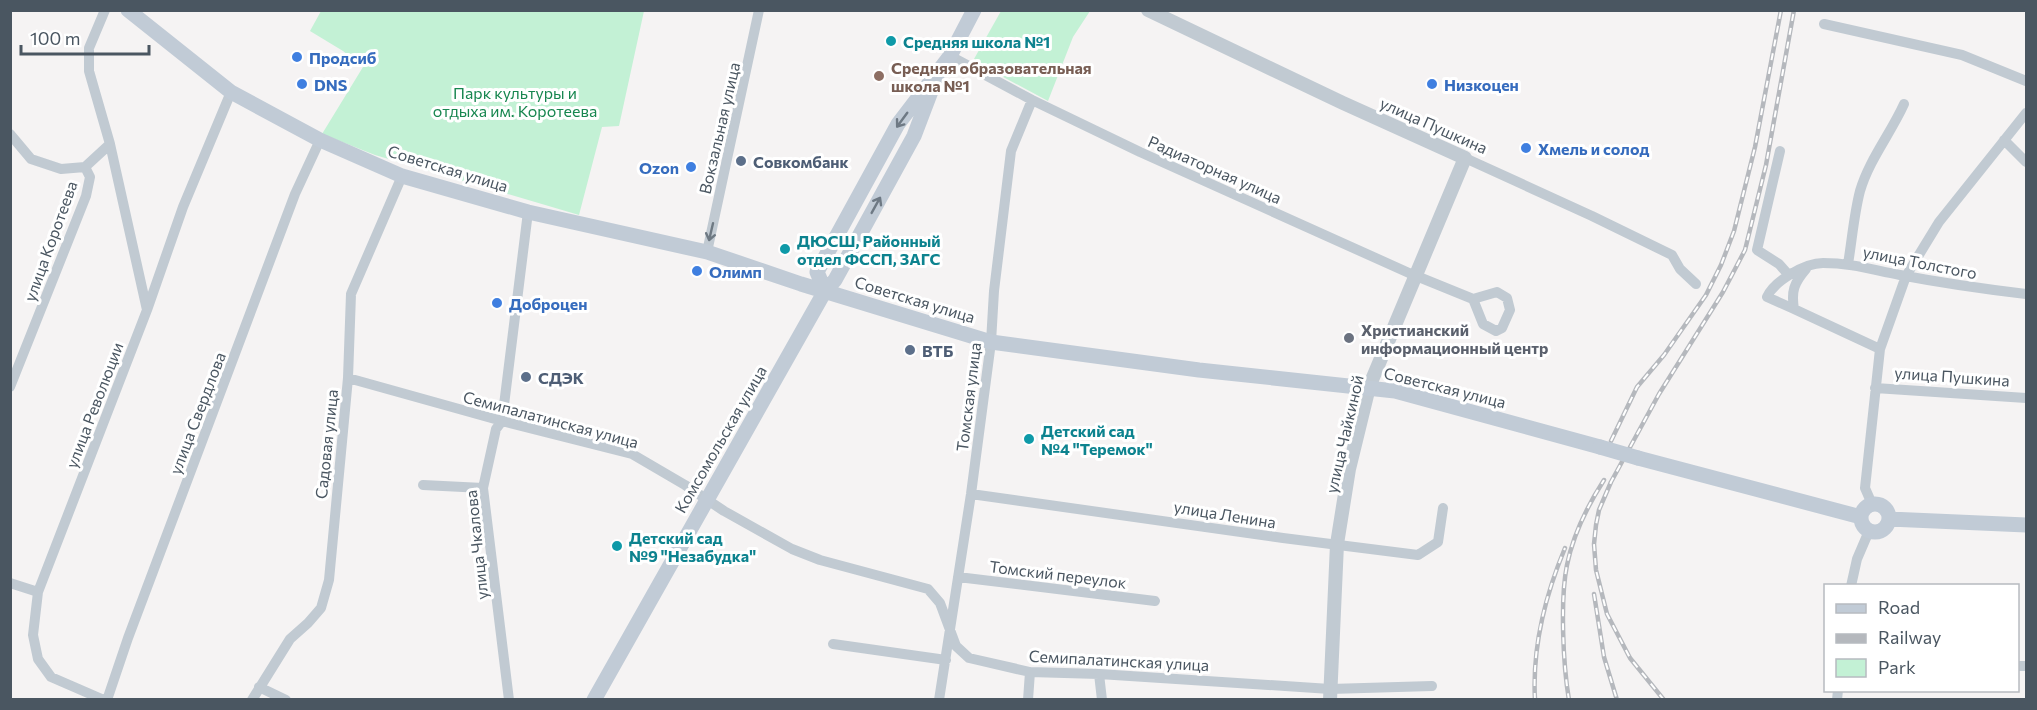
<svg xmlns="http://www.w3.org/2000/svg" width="2037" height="710" font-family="Commissioner,sans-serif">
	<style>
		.green { fill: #c3f1d5 }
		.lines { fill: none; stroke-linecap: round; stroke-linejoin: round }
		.minor { stroke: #c1cad2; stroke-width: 10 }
		.tertiary { stroke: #c1cad2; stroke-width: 14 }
		.secondary { stroke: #c1cbd6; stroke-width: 15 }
		.rail-casing { stroke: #b5b8bd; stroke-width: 4.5 }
		.rail { stroke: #fff; stroke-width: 2; stroke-dasharray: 7; stroke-linecap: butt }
		.secondary-bridge { stroke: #c1cbd6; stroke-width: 15 }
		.oneway { stroke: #6e7984 }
		.oneway2 { stroke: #6e7983 }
		.culture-dot { fill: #0f9aa8; stroke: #fff; stroke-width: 2 }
		.shop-dot { fill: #3f7fe0; stroke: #fff; stroke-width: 2 }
		.education-dot { fill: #8d6e63; stroke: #fff; stroke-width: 2 }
		.service-dot { fill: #5c6f8a; stroke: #fff; stroke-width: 2 }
		.worship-dot { fill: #6b7280; stroke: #fff; stroke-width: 2 }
		.labels { text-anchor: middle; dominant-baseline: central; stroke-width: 6; stroke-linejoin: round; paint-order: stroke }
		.culture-label { font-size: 16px; font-weight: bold; fill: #0d838f; stroke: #fff; text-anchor: start }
		.shop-label { font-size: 16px; font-weight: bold; fill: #366cbe; stroke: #fff; text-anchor: start }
		.education-label { font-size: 16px; font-weight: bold; fill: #785e54; stroke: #fff; text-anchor: start }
		.park-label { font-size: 16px; fill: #17864f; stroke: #fff }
		.street-label { font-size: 16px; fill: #4a5661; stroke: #fff }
		.service-label { font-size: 16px; font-weight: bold; fill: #4e5e75; stroke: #fff; text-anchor: start }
		.worship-label { font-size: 16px; font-weight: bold; fill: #5b616d; stroke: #fff; text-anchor: start }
	</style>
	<rect width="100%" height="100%" fill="#f5f3f3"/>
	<path class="green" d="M321,11H644L619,126L602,127L579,215L375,155L322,134L363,67L343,51L310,31Z
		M1001,11H1090L1073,37L1048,101L979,64L974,59Z"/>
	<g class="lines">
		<path class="minor" d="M1824,24L1962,55L2026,81
			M950,56L1032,100L1140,152L1409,273L1473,299L1483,324L1496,331L1502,328L1510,310L1507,298L1497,292L1473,299
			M10,134L31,159L61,169L85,167
			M2004,140L2026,162
			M110,144L147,310
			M1780,151L1757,250L1779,264L1787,273L1792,274
			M1465,158L1592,216L1672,255L1680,269L1696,284
			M707,252L759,10
			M1848,264C1852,240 1854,214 1860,191C1869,160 1891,133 1904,104
			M1806,269C1794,283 1791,291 1794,309L1880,349
			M1794,309L1767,297C1774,281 1805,263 1823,263C1852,263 1873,270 1900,275C1942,283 1984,289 2026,294
			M348,378L502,421L632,454L685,485L724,511L792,549L820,560L928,589L940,603L956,646L969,658L1030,672L1099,674L1330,689L1432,686
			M10,387L86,196L90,177L85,167L110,144L89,71V48L105,10
			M1875,388L2026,398
			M423,485L483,488
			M971,494L1283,538L1418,555L1438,542L1443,508
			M1872,504L1865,488L1880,349L1906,276L1939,222L2026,113
			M958,577L1155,601
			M10,583L38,592
			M1851,586L1857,559L1869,531
			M833,644L946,660
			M2018,666H2026
			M1099,674L1102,700
			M259,687L286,700
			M104,700L51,677L38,659L33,635L38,592L147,310L183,207L231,92
			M107,700L128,638L295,194L320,140
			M252,700L290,639L308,623L321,608L329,580L348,378L351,294L402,176
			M509,700L483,488L496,429L502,421L528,212
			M939,700L971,494L991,342L994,291L1011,151L1032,100
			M1028,700L1030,672
			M1837,700L1838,690"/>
		<path class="tertiary" d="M1148,10L1343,103L1465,158L1369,387L1349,469L1337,544L1330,700"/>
		<path class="secondary" d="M128,10L231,92L320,140L402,176L528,212L707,252L801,284L991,342L1199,370L1395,391L1600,447
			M825,291L817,272L898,124L950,56L974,10
			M1638,458L1861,517
			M1861 518a14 14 0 1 1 28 0a14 14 0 1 1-28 0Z
			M1889,519L2026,525
			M594,700L825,291L835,280L914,136L938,73"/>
		<defs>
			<path id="rail" d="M1611,441L1637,387L1664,355L1706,295L1721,265L1734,231L1755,147L1781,10
				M1594,594L1604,657L1617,700
				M1535,700C1532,647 1545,596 1565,548
				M1569,700C1563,665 1560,599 1567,565C1573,535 1588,505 1604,480
				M1664,700L1630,658L1607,614L1596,570L1594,544L1596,525L1599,510L1611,482L1659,394L1723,292L1745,250L1766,165L1794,10"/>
		</defs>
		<use href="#rail" class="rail-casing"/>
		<use href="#rail" class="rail"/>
		<path class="secondary-bridge" d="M1600,447L1638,458"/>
	</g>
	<defs><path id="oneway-shaft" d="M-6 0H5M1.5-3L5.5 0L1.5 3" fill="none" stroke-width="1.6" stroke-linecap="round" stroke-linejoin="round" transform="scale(1.5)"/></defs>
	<g class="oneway">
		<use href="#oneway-shaft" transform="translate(902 120) rotate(126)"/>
		<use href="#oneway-shaft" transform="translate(876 205) rotate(-61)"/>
	</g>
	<use class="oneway2" href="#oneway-shaft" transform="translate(711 232) rotate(103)"/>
	<g class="culture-dot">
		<circle cx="891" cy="41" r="6"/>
		<circle cx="785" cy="249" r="6"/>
		<circle cx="1029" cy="439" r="6"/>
		<circle cx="617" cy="546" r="6"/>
	</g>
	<g class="shop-dot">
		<circle cx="297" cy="57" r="6"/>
		<circle cx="302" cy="84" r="6"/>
		<circle cx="1432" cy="84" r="6"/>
		<circle cx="1526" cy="148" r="6"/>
		<circle cx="691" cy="167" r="6"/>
		<circle cx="697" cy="271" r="6"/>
		<circle cx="497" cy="303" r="6"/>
	</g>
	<circle class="education-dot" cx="879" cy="76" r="6"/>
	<g class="service-dot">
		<circle cx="741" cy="161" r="6"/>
		<circle cx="910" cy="350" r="6"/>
		<circle cx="526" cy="377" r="6"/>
	</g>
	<circle class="worship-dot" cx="1349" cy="338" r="6"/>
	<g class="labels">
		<g class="culture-label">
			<text x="903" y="41">Средняя школа №1</text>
			<text x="797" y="240">ДЮСШ, Районный<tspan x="797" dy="18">отдел ФССП, ЗАГС</tspan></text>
			<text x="1041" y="430">Детский сад<tspan x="1041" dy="18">№4 "Теремок"</tspan></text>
			<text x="629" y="537">Детский сад<tspan x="629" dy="18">№9 "Незабудка"</tspan></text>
		</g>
		<g class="shop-label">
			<text x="309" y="57">Продсиб</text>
			<text x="314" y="84">DNS</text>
			<text x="1444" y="84">Низкоцен</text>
			<text x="1538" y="148">Хмель и солод</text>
			<text x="679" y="167" text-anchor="end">Ozon</text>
			<text x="709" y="271">Олимп</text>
			<text x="509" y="303">Доброцен</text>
		</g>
		<g class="education-label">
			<text x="891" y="67">Средняя образовательная<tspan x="891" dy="18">школа №1</tspan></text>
		</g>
		<g class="park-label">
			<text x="515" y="92">Парк культуры и<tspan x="515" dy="18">отдыха им. Коротеева</tspan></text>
		</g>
		<g class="street-label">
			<text transform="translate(1434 125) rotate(24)">улица Пушкина</text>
			<text transform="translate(719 128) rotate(-77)">Вокзальная улица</text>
			<text transform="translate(448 168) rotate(17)">Советская улица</text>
			<text transform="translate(1215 169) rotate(24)">Радиаторная улица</text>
			<text transform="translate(50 241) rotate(-70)">улица Коротеева</text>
			<text transform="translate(1920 262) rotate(11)">улица Толстого</text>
			<text transform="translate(915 299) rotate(17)">Советская улица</text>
			<text transform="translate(1952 376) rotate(4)">улица Пушкина</text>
			<text transform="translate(1445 387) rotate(14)">Советская улица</text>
			<text transform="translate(968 397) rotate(-83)">Томская улица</text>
			<text transform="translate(94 405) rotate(-69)">улица Революции</text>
			<text transform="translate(197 413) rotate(-69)">улица Свердлова</text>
			<text transform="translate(551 419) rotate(15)">Семипалатинская улица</text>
			<text transform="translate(1344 434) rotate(-77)">улица Чайкиной</text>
			<text transform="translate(720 439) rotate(-60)">Комсомольская улица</text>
			<text transform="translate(326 444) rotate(-84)">Садовая улица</text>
			<text transform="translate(1225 514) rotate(9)">улица Ленина</text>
			<text transform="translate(476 545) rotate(-96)">улица Чкалова</text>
			<text transform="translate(1058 574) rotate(7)">Томский переулок</text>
			<text transform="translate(1119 660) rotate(3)">Семипалатинская улица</text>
		</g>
		<g class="service-label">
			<text x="753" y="161">Совкомбанк</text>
			<text x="922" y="350">ВТБ</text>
			<text x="538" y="377">СДЭК</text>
		</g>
		<g class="worship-label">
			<text x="1361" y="329">Христианский<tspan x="1361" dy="18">информационный центр</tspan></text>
		</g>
	</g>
	<rect width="2037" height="710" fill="none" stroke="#4a5661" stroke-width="24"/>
	<rect x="1824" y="584" width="195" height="108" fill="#ffffff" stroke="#b7bbc0" stroke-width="1.5"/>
	<rect x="1836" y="604" width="30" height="9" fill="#c1cbd6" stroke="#b7bbc0" stroke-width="1.5"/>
	<text x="1878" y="614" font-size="18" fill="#4a5661">Road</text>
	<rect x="1836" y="634" width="30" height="9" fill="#b5b8bd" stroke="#b7bbc0" stroke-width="1.5"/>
	<text x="1878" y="644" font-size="18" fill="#4a5661">Railway</text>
	<rect x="1836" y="659" width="30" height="18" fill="#c3f1d5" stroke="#b7bbc0" stroke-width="1.5"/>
	<text x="1878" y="674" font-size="18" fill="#4a5661">Park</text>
	<path d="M21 45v9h128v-9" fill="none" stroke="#4a5661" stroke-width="3"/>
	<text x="30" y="45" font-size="18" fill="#4a5661" stroke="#ffffff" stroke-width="4.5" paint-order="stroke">100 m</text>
</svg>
